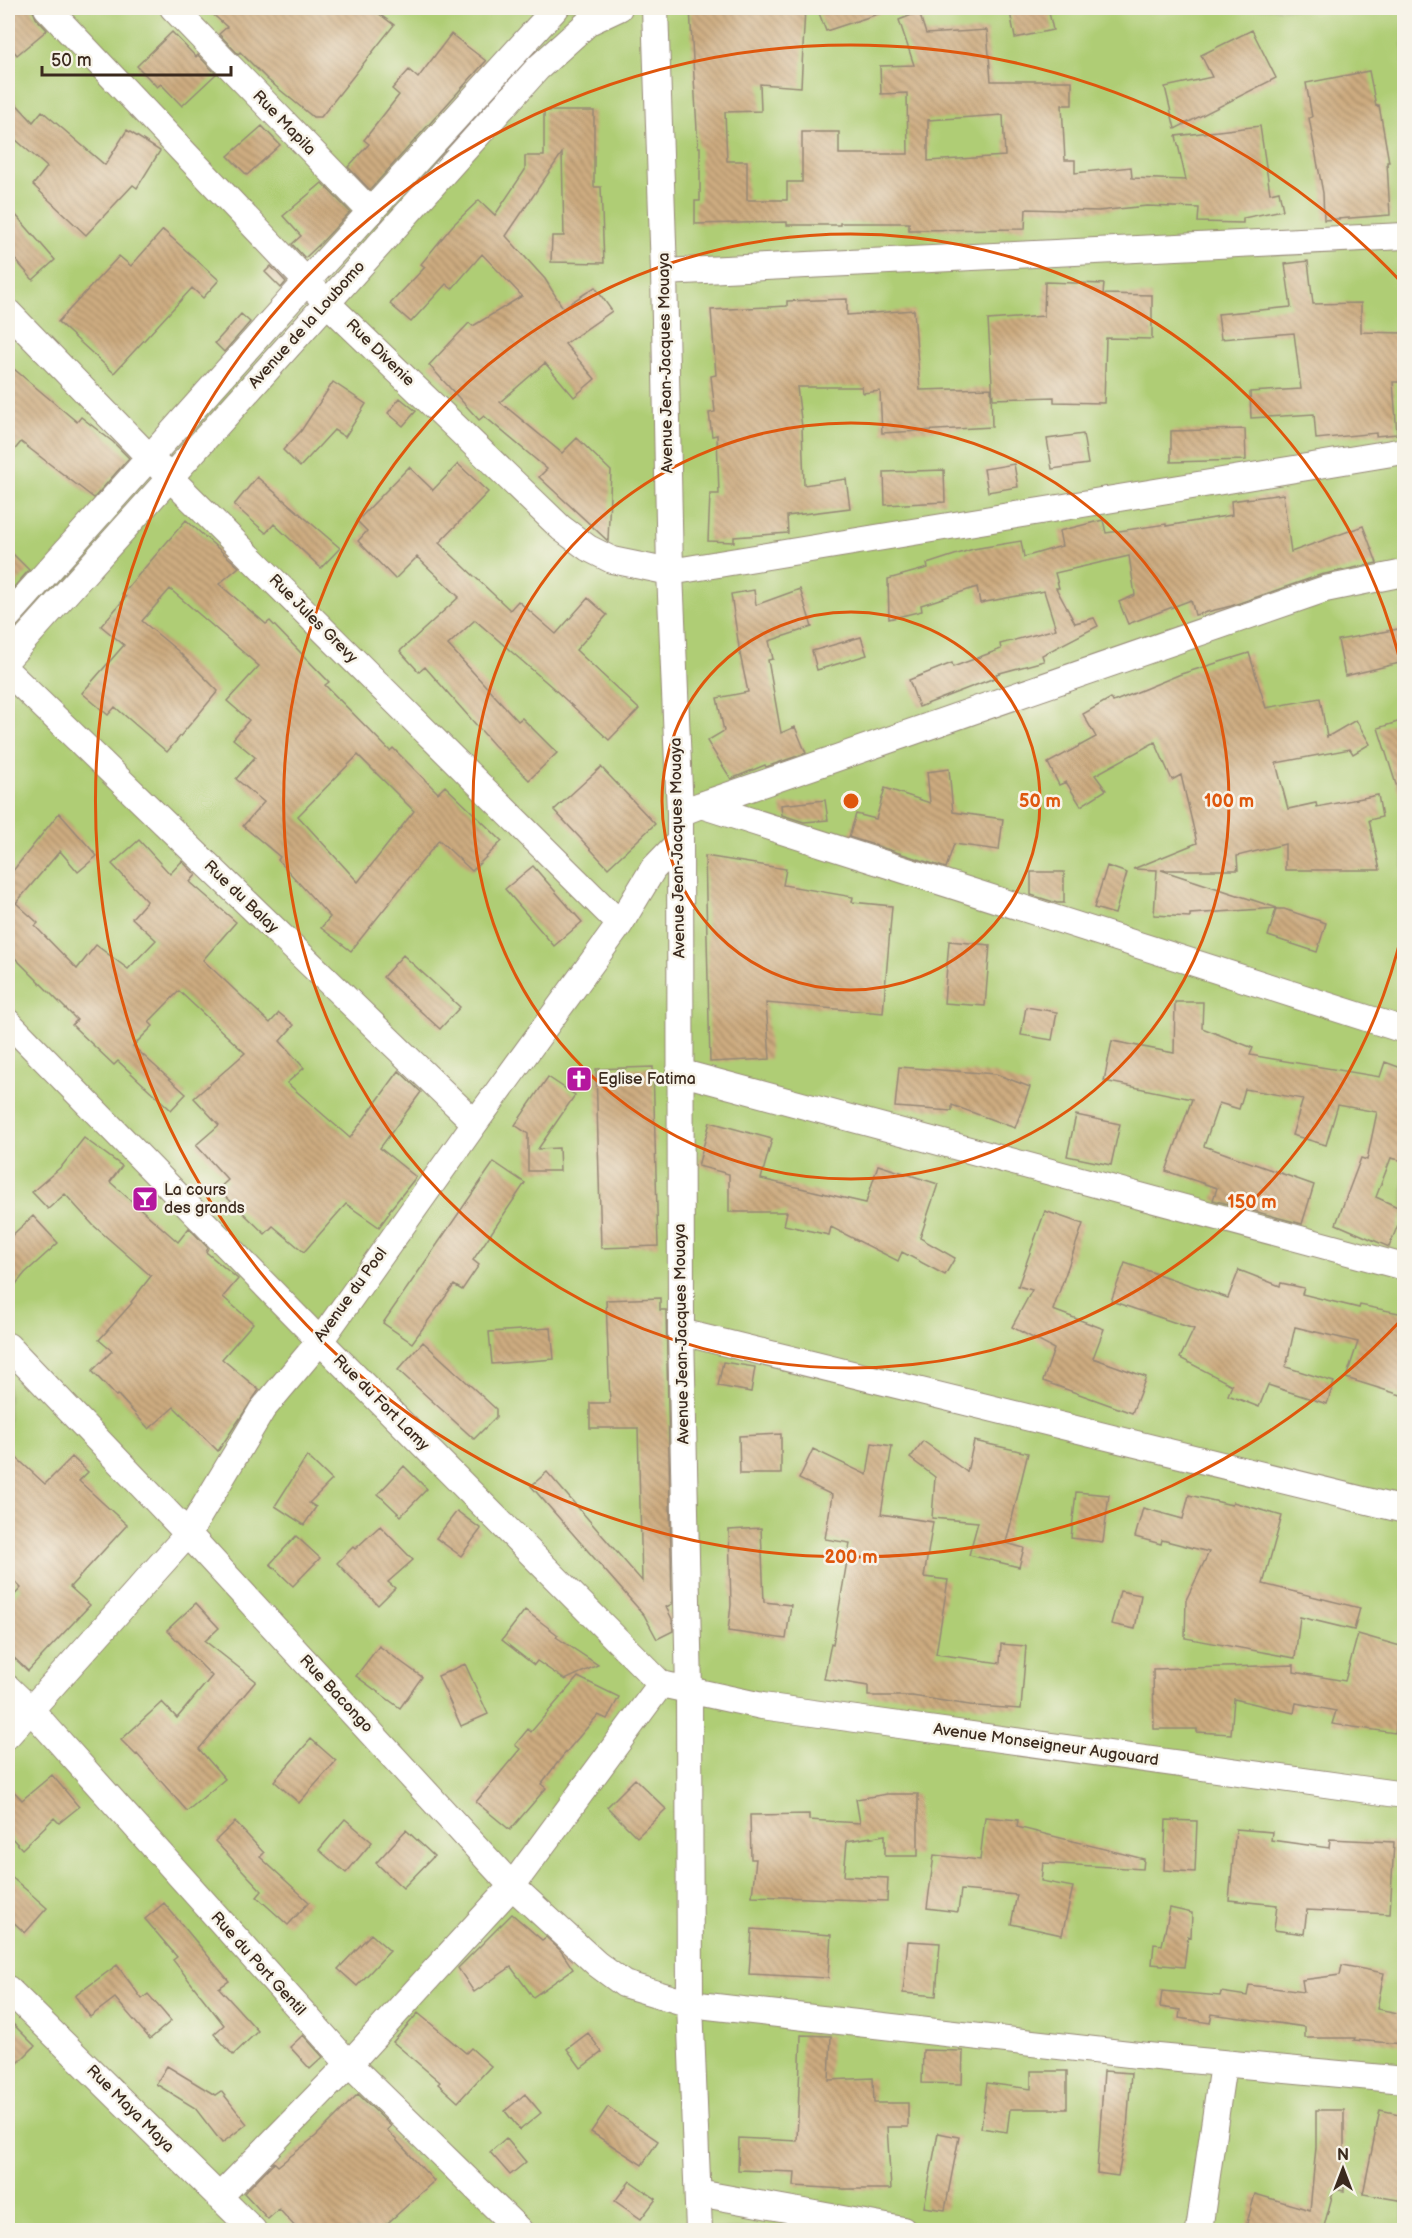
<svg xmlns="http://www.w3.org/2000/svg" width="1412" height="2238" font-family="'Balsamiq Sans',sans-serif">
	<style>
		.grass { fill: #afcd75; stroke: #757c4a; stroke-width: 1.5 }
		.building { fill: url(#building-back-hatch); fill-rule: evenodd }
		.lines { fill: none; stroke-linecap: round; stroke-linejoin: round }
		.minor-casing { stroke: #968876; stroke-width: 28 }
		.minor { stroke: #fff; stroke-width: 26 }
		.ring { fill: none; stroke: #df570d; stroke-width: 3 }
		.labels { text-anchor: middle; dominant-baseline: central; stroke-width: 5; stroke-linejoin: round; paint-order: stroke }
		.street-label { font-size: 16px; fill: #3b2a1e; stroke: #f7f3e8 }
		.poi-label { font-size: 16px; fill: #3b2a1e; stroke: #f7f3e8; text-anchor: start }
		.centre { fill: #df570d; stroke: #f7f3e8; stroke-width: 3 }
		.ring-label { font-size: 18px; text-anchor: middle; font-weight: bold; fill: #df570d; stroke: #f7f3e8; stroke-width: 5; stroke-linejoin: round; paint-order: stroke }
	</style>
	<defs>
		<pattern id="building-back-hatch" width="6" height="6" patternUnits="userSpaceOnUse" patternTransform="scale(1.5)"><rect width="6" height="6" fill="#cdac80"/><path d="M-1 5l2 2M0 0l6 6M5-1l2 2" fill="none" stroke="#a88c68"/></pattern>
	</defs>
	<rect width="100%" height="100%" fill="#f7f3e8"/>
	<filter id="ink" filterUnits="userSpaceOnUse"><feTurbulence type="fractalNoise" baseFrequency=".0167" numOctaves="2"/><feDisplacementMap in="SourceGraphic" scale="12" xChannelSelector="R" yChannelSelector="G"/><feConvolveMatrix kernelMatrix="1 2 1 2 8 2 1 2 1" color-interpolation-filters="sRGB"/></filter>
	<filter id="wash" filterUnits="userSpaceOnUse"><feTurbulence type="fractalNoise" baseFrequency=".008" numOctaves="4" result="noise"/><feDisplacementMap in="SourceGraphic" scale="24" xChannelSelector="R" yChannelSelector="G"/><feGaussianBlur stdDeviation="1.35" result="paint"/><feColorMatrix in="noise" values="0 0 0 0 0 0 0 0 0 0 0 0 0 0 0 0 0 1.4 0 .05"/><feComposite in="paint" operator="in"/></filter>
	<g filter="url(#wash)">
		<rect width="100%" height="100%" fill="#f2e6ce"/>
		<path class="grass" d="M8,8H1404V2230H8Z"/>
		<g id="blocks">
			<path class="building" d="M8,8H32L36,18L47,30L17,55L8,44Z
				M206,8H371L394,25L321,117H313L268,80L240,52L238,54L219,34L227,27Z
				M690,8H805L801,87L760,84L761,111L725,112L727,161H747V200H787V182H802V132H839V154H908L907,93L881,94L880,66L914,65L899,20L919,12L926,34L987,30L991,81H1072V105H1062L1065,160H1075V173L1131,167L1132,178L1186,180L1176,136L1260,126L1270,193L1279,191L1283,210L1243,218V223L1198,222L1199,208L1147,206L1098,211L1026,209L1025,229L909,230V223H840V225H787V222L695,224V201H700V147H698ZM1003,115L1005,156L928,161V120Z
				M817,8H886L887,11L826,31Z
				M1029,8H1048L1053,30L1015,38L1010,12Z
				M1252,30L1276,78L1175,129L1165,87L1212,77L1201,55Z
				M172,32L196,57L198,55L216,74L182,106L161,84L157,87L137,66Z
				M451,34L486,61L370,190L348,167L369,144L364,140L399,95L392,89L409,70L418,78Z
				M1369,71L1376,106L1379,105L1389,162H1387L1390,215L1324,220L1323,193L1309,118L1312,117L1306,83Z
				M8,95L33,122L42,111L105,165L127,130L160,151L137,188L133,185L86,235L33,185L47,167L8,133Z
				M544,111H594V187H601L604,263L551,262L552,236H564L562,153L506,236L545,279L563,308L595,287L612,311L565,344L595,379L574,397L545,363L500,402L562,453L577,438L611,471L608,541L539,477L547,469L484,416L479,420L429,365L469,323L473,326L522,296L482,254L452,289L446,284L411,322L390,304L425,267L421,264L453,225L479,200L495,215L525,170V156H544Z
				M262,126L280,145L247,175L228,156Z
				M322,183L350,212L321,243L305,258L292,244L301,236L283,216Z
				M8,206L55,260L33,280L8,251Z
				M163,230L219,280L203,298L192,288L114,373L58,322L119,256L131,266Z
				M1308,261L1313,304L1361,303V332L1404,333V382H1393L1397,434L1376,436V433L1316,439L1314,414L1251,418L1250,392L1301,389L1294,333L1221,339L1218,314L1291,307L1285,264Z
				M271,266L286,282L281,288L265,272Z
				M1045,282L1104,284L1103,294L1152,295V339L1106,338L1104,403L1054,402V397L993,399L988,320L1044,316Z
				M847,299V315L914,310L920,390L991,388L992,427L882,433L880,391L863,393L862,387H797L802,427L804,485L846,479L850,508L787,516L788,533L734,537V542L708,541L710,494H719L717,435L712,436L709,413L715,412L711,376L716,375L711,310L787,306V301Z
				M241,314L250,322L224,352L215,343Z
				M8,364L77,422L81,417L113,442L129,458L94,498L21,442L8,458Z
				M333,382L366,404L345,437L334,430L300,467L283,450L301,431Z
				M400,398L416,411L403,426L388,413Z
				M1245,429L1246,460L1171,462V431Z
				M1083,434L1088,464L1052,469L1047,439Z
				M458,464L488,492L439,543L510,610L518,601L556,634L588,598L607,615L576,650L639,709L609,740L552,687L475,620L448,645L518,721L522,718L557,753L529,780L494,745L425,667L419,672L400,651L459,597L417,557L395,579L358,541L367,531L357,521L409,467L433,490Z
				M1014,464L1018,487L988,492L984,469Z
				M944,470L945,502L885,505L884,472Z
				M257,477L340,548L321,568L274,524L266,533L234,505Z
				M1283,494L1291,552L1363,526L1377,563L1320,575L1231,606L1195,615L1191,600L1128,624L1119,602L1135,595L1129,556L1055,573L1059,588H1056L1075,623L1094,618L1098,626L1042,655L1044,661L996,674L997,677L919,707L909,680L952,663L953,667L1001,649L1000,644L1056,629L1044,591L980,603L977,587L921,605L922,611L889,619L888,579L928,568L927,564L973,549L1021,541L1024,557L1062,546L1059,531L1103,520L1106,533L1166,524V526L1232,515L1231,501Z
				M186,520L239,567L219,584L266,624L270,621L329,682L325,685L390,751L393,748L438,793L445,786L502,841L472,871L439,840L351,951L321,928L330,917L278,860L280,857L243,826L264,802L236,779L255,757L233,739L249,720L227,701L259,666L170,589L142,621L178,651L218,691L167,752L115,707L108,715L82,693L124,645L101,626L126,597L122,594ZM358,755L414,811L358,882L298,816Z
				M8,549L29,570L8,594Z
				M800,589L812,627L769,641L773,659L768,660L781,733L795,727L806,753L766,767L765,765L731,779L707,741L724,731L717,698L748,692L740,654L731,594L754,590L756,605Z
				M1404,628V662L1345,676L1338,640Z
				M861,637L867,655L817,670L812,651Z
				M1249,653L1266,708L1320,698L1327,737L1356,720L1370,744L1353,754L1350,749L1276,763L1288,809L1316,803L1317,807L1378,795L1382,817L1369,820L1380,870H1285V844L1237,856L1238,870H1161L1277,908L1190,914V917L1154,915L1157,870L1133,869L1197,843L1181,775L1172,780L1155,742L1095,775L1106,790L1081,806L1066,782L1059,785L1048,763L1096,737L1083,714L1111,698L1113,702L1181,674Z
				M1404,720V797H1400L1378,728Z
				M601,767L655,824L608,868L554,810Z
				M949,769L953,812L1003,819L999,850L954,844L946,868L849,837L856,814L876,819L885,788L930,803L927,772Z
				M825,800L828,820L804,822L782,815L781,805Z
				M59,813L97,856L78,872L60,851L16,903L38,923L35,926L77,969L96,945L128,969L156,940L132,918L147,901L112,864L139,840L170,874L182,861L196,875L190,882L236,922L203,960L270,1023L279,1013L294,1025L280,1041L304,1068L287,1083L350,1138L399,1071L421,1092L380,1148L416,1177L389,1211L390,1212L379,1227L346,1204L304,1252L273,1226L265,1234L218,1189L228,1180L196,1145L219,1125L194,1098L245,1053L179,991L149,1022L153,1026L133,1046L186,1094L171,1110L118,1061L114,1065L72,1025L77,1020L8,951V877Z
				M705,856L786,869L783,885L853,897L852,902L892,906L883,1013L766,1003L770,1059L710,1062Z
				M533,866L582,922L554,946L505,889Z
				M1107,866L1127,873L1115,914L1094,908Z
				M1031,872H1064V903H1057L1031,895Z
				M1276,909H1284L1326,923L1317,952L1268,936Z
				M949,941L990,945L985,1006L944,1003Z
				M403,955L460,1007L440,1029L383,977Z
				M1175,1002H1203L1202,1028L1253,1048L1250,1055L1380,1077L1385,1062L1404,1069V1161L1391,1158L1376,1197L1404,1210L1389,1247L1336,1224L1361,1158L1367,1160L1377,1112L1338,1105L1326,1145L1292,1135L1303,1099L1245,1089L1239,1109L1219,1103L1204,1146L1314,1185L1302,1224L1213,1200L1217,1188L1166,1171L1192,1099L1104,1081L1112,1041L1174,1053Z
				M1026,1007L1057,1012L1052,1040L1021,1035Z
				M653,1067L658,1246L601,1248L596,1069Z
				M899,1067L996,1074L1030,1087L1015,1128L952,1105V1111L895,1107Z
				M548,1077L575,1095L538,1149L559,1148L560,1171H528V1134L515,1125Z
				M1076,1115L1120,1124L1111,1165L1067,1156Z
				M710,1122L772,1139L761,1179L866,1203L878,1165L938,1184L920,1238L955,1258L945,1275L902,1252L898,1261L831,1227L829,1235L784,1225L787,1212H729V1174L698,1166Z
				M84,1138L122,1166L110,1182L178,1242L189,1228L208,1248L206,1252L238,1279L223,1297L253,1323L222,1359L259,1390L218,1451L174,1407L149,1429L118,1395L116,1396L92,1371L112,1351L99,1340L132,1303L131,1302L151,1276L93,1225L65,1194L48,1209L32,1192L62,1166Z
				M494,1162L525,1183L473,1260L479,1265L462,1290L454,1285L412,1343L383,1323Z
				M1045,1211L1083,1224L1053,1310L1104,1329L1093,1358L1146,1377L1132,1413L1043,1381L1054,1349L1012,1327L1032,1290L1018,1286Z
				M33,1216L58,1243L25,1273L8,1294V1239Z
				M1125,1263L1228,1298L1239,1270L1280,1286L1281,1283L1304,1288L1302,1294L1359,1308L1360,1305L1404,1314V1396L1346,1378L1358,1342L1295,1327L1286,1367L1334,1382L1327,1404L1268,1385L1259,1407L1228,1395L1232,1385L1180,1358L1194,1329L1111,1301Z
				M660,1298V1310H666L672,1604L666,1607L672,1619L673,1631L657,1639L644,1615L531,1486L547,1472L642,1581L638,1428H590V1403H610L606,1300Z
				M551,1328L554,1359L492,1364L489,1332Z
				M423,1342L496,1409V1417L474,1439L398,1370Z
				M723,1362L755,1367L751,1392L718,1386Z
				M781,1434V1474H740L739,1436Z
				M923,1441L967,1472L974,1441L1028,1453L1006,1543L1024,1548L1019,1567L969,1555L978,1522L932,1518L935,1477L910,1458Z
				M872,1443L892,1446L881,1514L933,1522L924,1577L948,1580L936,1654L1000,1663L1001,1644L1026,1646L1021,1709L976,1706L912,1696H868V1686L824,1679L831,1643L833,1644L850,1543L825,1539L832,1495L799,1479L813,1449L867,1475Z
				M8,1450L45,1484L72,1457L88,1472L79,1481L127,1525L70,1587L90,1605L28,1671L8,1652V1602L21,1588L8,1575Z
				M307,1456L332,1480L309,1503L316,1507L304,1525L275,1506Z
				M404,1466L427,1489L401,1516L378,1494Z
				M1076,1492L1109,1495L1103,1542L1071,1538Z
				M1189,1495L1232,1505L1233,1502L1282,1516L1263,1584L1360,1608L1354,1630L1300,1617L1295,1658L1185,1638L1186,1600L1209,1552L1162,1540L1161,1544L1135,1537L1143,1508L1183,1519Z
				M457,1511L481,1529L461,1556L436,1538Z
				M380,1526L413,1560L388,1582L395,1588L378,1605L337,1563L353,1547L355,1549Z
				M761,1528L764,1602L791,1605L786,1639L728,1631L731,1605L729,1530Z
				M296,1536L320,1558L293,1586L270,1564Z
				M1120,1591L1141,1595L1135,1629L1111,1624Z
				M196,1603L219,1628L205,1641L256,1681L199,1749L225,1779L187,1811L137,1754L136,1755L121,1740L162,1702L177,1718L212,1676L167,1630Z
				M525,1610L558,1635L556,1637L598,1665L565,1680L537,1661L534,1665L502,1640Z
				M1358,1634L1404,1647V1674L1395,1733L1332,1724L1336,1711L1296,1703L1294,1713L1234,1699L1231,1734L1197,1732V1729H1154L1153,1669L1294,1665V1672L1345,1681Z
				M379,1646L422,1677L400,1708L356,1676Z
				M465,1664L488,1714L461,1726L438,1676Z
				M578,1677L619,1697L607,1719L598,1715L562,1757L541,1784L546,1788L510,1830L476,1802L520,1749L515,1745L528,1729L531,1732Z
				M311,1739L336,1761L299,1803L274,1781Z
				M52,1775L79,1807L59,1823L54,1818L22,1849L8,1834V1785L22,1800Z
				M635,1779L666,1809L637,1837L607,1807Z
				M887,1794H918V1856H885V1835L847,1841L844,1876L888,1878L887,1901L752,1896L756,1859H751L750,1815L809,1814V1820L860,1823L856,1799Z
				M985,1817L1018,1820L1017,1827L1144,1859L1143,1869L1043,1863L1041,1881L1073,1887L1062,1935L1011,1924L1017,1895L961,1890L958,1912L927,1908L934,1855L980,1860Z
				M345,1819L372,1842L346,1873L319,1850Z
				M1166,1820L1197,1821L1195,1872L1164,1870Z
				M235,1822L264,1853L260,1857L309,1902L288,1925L257,1897L262,1891L215,1841Z
				M1236,1829L1272,1832L1271,1840L1329,1848L1330,1839L1394,1842L1390,1914L1307,1910L1304,1934L1274,1930L1277,1905L1229,1900Z
				M406,1830L434,1856L403,1888L376,1863Z
				M8,1874L47,1908L25,1933L8,1917Z
				M164,1903L229,1981L219,1988L258,2031L233,2055L214,2034L224,2025L173,1960L177,1957L145,1919Z
				M1170,1908L1192,1913L1191,1937L1188,1936L1184,1967L1152,1964L1154,1944L1162,1945Z
				M512,1914L542,1940L546,1937L561,1951L573,1969L533,1997L511,1967L474,1992L458,1968Z
				M752,1929L831,1935L828,1978L749,1974Z
				M371,1934L390,1951L357,1986L338,1969Z
				M908,1941L940,1943L936,1996L903,1993Z
				M117,1965L142,1999L148,1994L171,2021L150,2039L115,1998L90,2017L75,1996Z
				M1342,1965L1384,1973L1377,2009L1404,2014V2044L1354,2040L1355,2038H1305V2027L1212,2014L1210,2023L1179,2018L1180,2010L1160,2007L1162,1991L1220,1996L1221,1992L1247,1996L1249,1985L1304,1992L1302,1980L1340,1975Z
				M418,2013L466,2053L471,2048L491,2066L458,2102L438,2084L440,2082L393,2042Z
				M8,2019L35,2046L8,2073Z
				M588,2033L602,2052L581,2068L567,2049Z
				M303,2035L323,2057L310,2069L290,2047Z
				M801,2035L831,2036L829,2080L873,2078L874,2103H908V2127H887L891,2189H844L794,2186L795,2172L738,2170L739,2138L797,2141Z
				M923,2050L963,2051L962,2084L922,2083Z
				M167,2066L215,2095L221,2091L247,2124L222,2143L195,2108L156,2084Z
				M1031,2071H1067V2109H1010L1007,2132L981,2128L987,2083L1031,2089Z
				M1104,2071L1131,2073L1127,2129L1118,2176L1097,2173Z
				M358,2094L391,2126L387,2130L434,2181L380,2230H298L279,2209L268,2219L244,2193L274,2162L278,2166L316,2136Z
				M525,2094L541,2113L520,2130L505,2111Z
				M608,2107L658,2141L642,2165L591,2132Z
				M1316,2110H1344V2191L1334,2189L1323,2230H1245L1255,2194L1310,2210L1316,2147Z
				M1380,2110L1404,2115V2201L1363,2194Z
				M938,2133L959,2137L945,2210L924,2207Z
				M506,2138L526,2162L510,2175L490,2152Z
				M630,2181L656,2199L641,2219L615,2201Z"/>
		</g>
	</g>
	<g filter="url(#ink)">
		<use href="#blocks" fill-opacity="0" stroke="#968876" stroke-width="1.5"/>
		<g class="lines">
			<defs>
				<path id="minor" d="M47,8L327,303L561,528L588,548L612,560L670,572L1404,451
					M173,8L371,212
					M655,8L664,272L670,572L680,813L681,1332L689,1690L690,2004L699,2230
					M664,272L1404,236
					M8,312L149,457L620,924
					M8,616L308,280L556,8
					M8,658L538,68L589,22L619,8
					M8,672L475,1123
					M701,805L1325,589L1404,573
					M680,813L701,805L1404,1030
					M8,1022L320,1341L661,1684L762,1706L1404,1795
					M679,1072L1404,1267
					M681,1332L1404,1510
					M8,1346L188,1534L512,1886L597,1964L624,1984L690,2004L1147,2056L1404,2080
					M8,1688L31,1710L349,2064L519,2230
					M8,1735L188,1534L262,1410L320,1341L475,1123L620,924L653,869L679,842
					M8,1989L253,2230
					M698,2193L903,2230
					M219,2197L349,2064L512,1886L661,1684
					M1199,2230L1223,2064"/>
			</defs>
			<use href="#minor" class="minor-casing"/>
			<use href="#minor" class="minor"/>
		</g>
	</g>
	<g class="ring">
		<circle cx="851" cy="801" r="189"/>
		<circle cx="851" cy="801" r="378"/>
		<path d="M1403 929A567 567 0 1 1 1403 673"/>
		<path d="M1404 1317A756 756 0 1 1 1404 285"/>
	</g>
	<defs>
		<symbol id="church-square" viewBox="-11 -11 22 22"><rect x="-9" y="-9" width="18" height="18" rx="4" fill="#b5179e" stroke="#f7f3e8"/><path d="M-1.2-6h2.4v3.5h3.3v2.4h-3.3V6h-2.4V-.1h-3.3v-2.4h3.3Z" fill="#fff"/></symbol>
		<symbol id="bar-square" viewBox="-11 -11 22 22"><rect x="-9" y="-9" width="18" height="18" rx="4" fill="#b5179e" stroke="#f7f3e8"/><path d="M-6-5H6L.8 .8V4.5H3.5V6h-7V4.5H-.8V.8Z" fill="#fff"/></symbol>
	</defs>
	<g fill-rule="evenodd">
		<use href="#church-square" x="564" y="1064" width="30" height="30"/>
		<use href="#bar-square" x="130" y="1184" width="30" height="30"/>
	</g>
	<g class="labels">
		<g class="street-label">
			<text transform="translate(284 123) rotate(46)">Rue Mapila</text>
			<text transform="translate(307 325) rotate(-48)">Avenue de la Loubomo</text>
			<text transform="translate(380 353) rotate(44)">Rue Divenie</text>
			<text transform="translate(666 363) rotate(-91)">Avenue Jean-Jacques Mouaya</text>
			<text transform="translate(313 619) rotate(45)">Rue Jules Grevy</text>
			<text transform="translate(678 848) rotate(-91)">Avenue Jean-Jacques Mouaya</text>
			<text transform="translate(241 897) rotate(44)">Rue du Balay</text>
			<text transform="translate(351 1295) rotate(-54)">Avenue du Pool</text>
			<text transform="translate(682 1334) rotate(-91)">Avenue Jean-Jacques Mouaya</text>
			<text transform="translate(381 1403) rotate(45)">Rue du Fort Lamy</text>
			<text transform="translate(336 1694) rotate(47)">Rue Bacongo</text>
			<text transform="translate(1046 1745) rotate(8)">Avenue Monseigneur Augouard</text>
			<text transform="translate(258 1964) rotate(48)">Rue du Port Gentil</text>
			<text transform="translate(130 2109) rotate(45)">Rue Maya Maya</text>
		</g>
		<g class="poi-label">
			<text x="598" y="1079">Eglise Fatima</text>
			<text x="164" y="1190">La cours<tspan x="164" dy="18">des grands</tspan></text>
		</g>
	</g>
	<circle cx="851" cy="801" r="9" class="centre"/>
	<g class="ring-label">
		<text x="1040" y="807">50 m</text>
		<text x="1229" y="807">100 m</text>
		<text x="1252" y="1208">150 m</text>
		<text x="851" y="1563">200 m</text>
	</g>
	<rect width="1412" height="2238" fill="none" stroke="#f7f3e8" stroke-width="30"/>
	<g transform="translate(1343 2169)" stroke="#f7f3e8" stroke-width="4.5" paint-order="stroke">
	<path d="M0-4.5L10 22L0 15L-10 22Z" fill="#3b2a1e"/>
	<text y="-9" font-size="16" font-weight="bold" text-anchor="middle" fill="#3b2a1e">N</text>
	</g>
	<path d="M42 66v9h189v-9" fill="none" stroke="#3b2a1e" stroke-width="3"/>
	<text x="51" y="66" font-size="18" fill="#3b2a1e" stroke="#f7f3e8" stroke-width="4.5" paint-order="stroke">50 m</text>
</svg>
